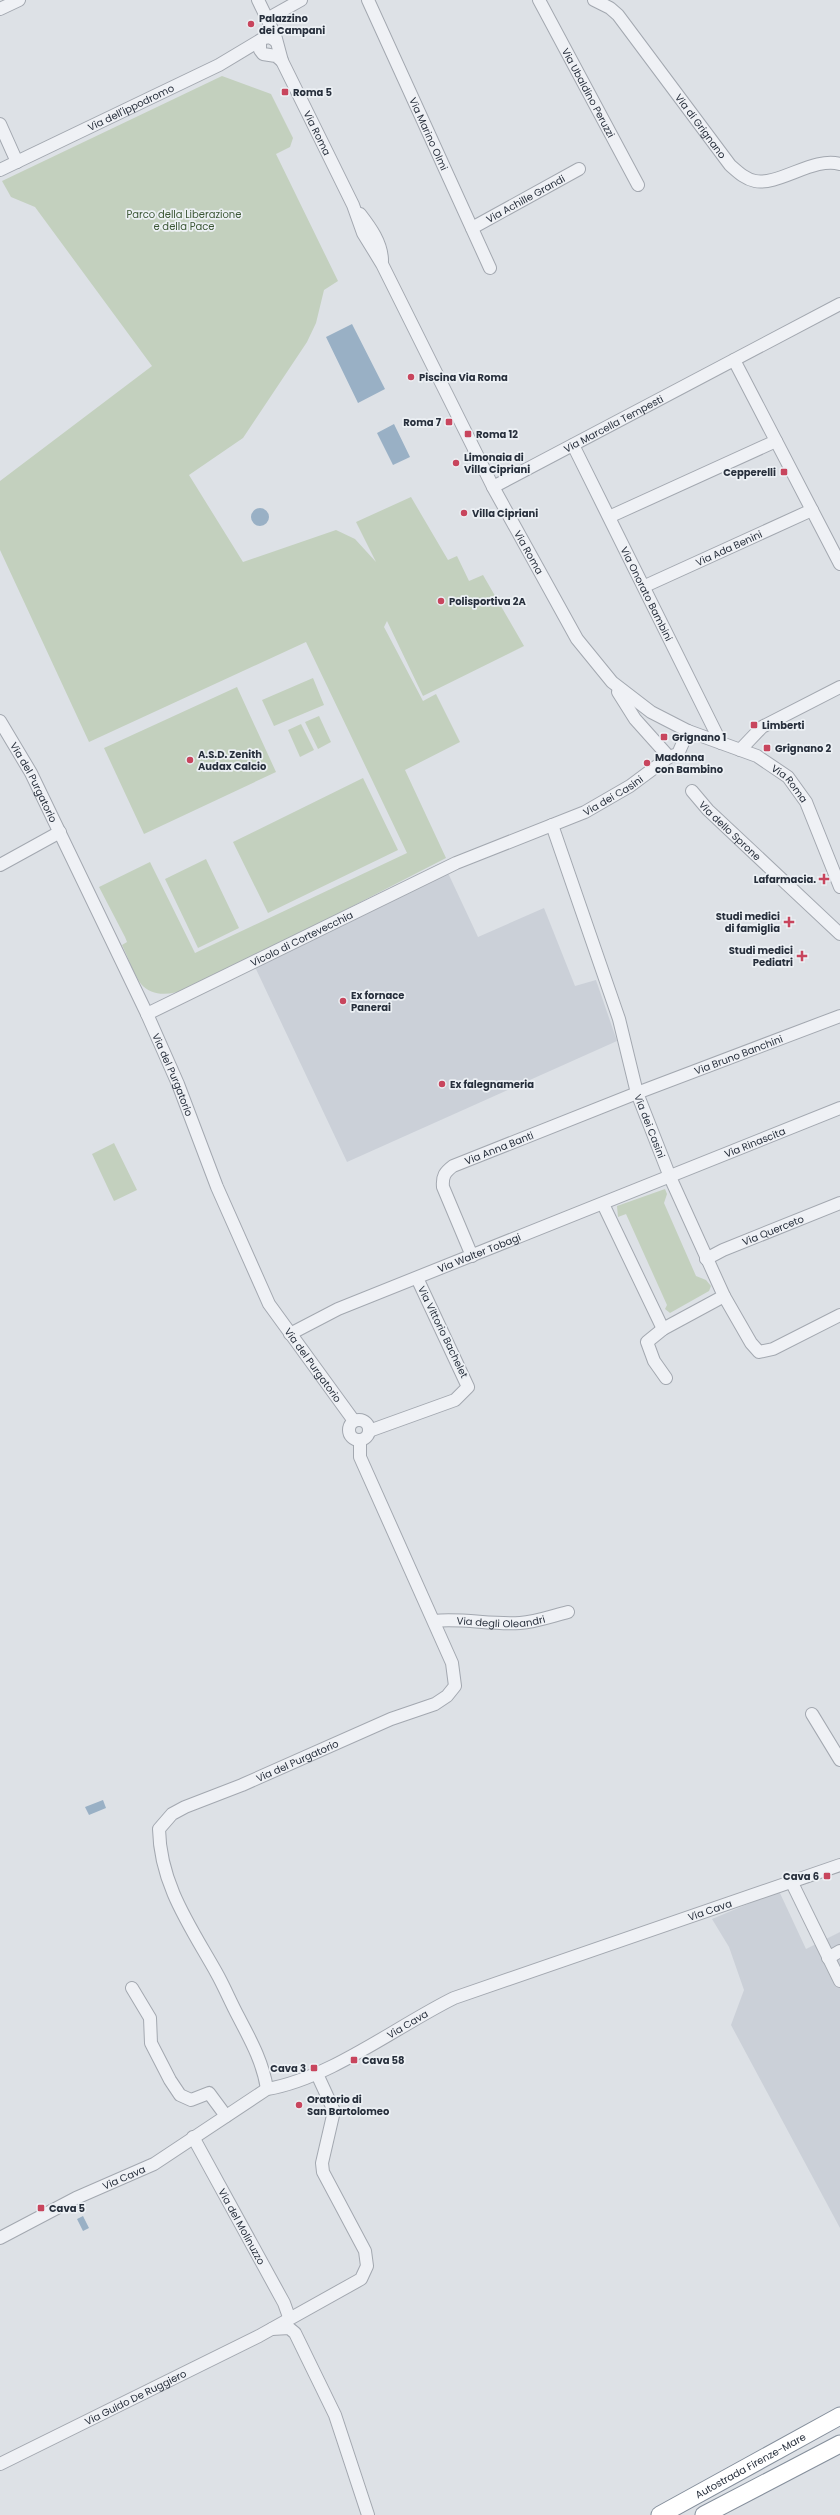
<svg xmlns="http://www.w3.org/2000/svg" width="840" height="2515" font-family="Poppins,sans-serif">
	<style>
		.built { fill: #cbd0d8 }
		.green { fill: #c3d0be }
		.water { fill: #99b0c5 }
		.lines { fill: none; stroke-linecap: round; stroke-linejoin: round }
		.minor-casing { stroke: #a3a8b0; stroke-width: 14 }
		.highway-casing { stroke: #858f9c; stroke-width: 19 }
		.minor { stroke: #eff1f5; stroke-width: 12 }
		.highway { stroke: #fff; stroke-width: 17 }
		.poi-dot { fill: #c8455d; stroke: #ecf0f4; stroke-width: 1.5 }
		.labels { text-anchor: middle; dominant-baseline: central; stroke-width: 3.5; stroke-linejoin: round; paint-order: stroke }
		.poi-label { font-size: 10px; font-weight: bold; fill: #272f3c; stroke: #ecf0f4; text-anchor: start }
		.street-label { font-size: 10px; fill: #272f3c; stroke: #ecf0f4 }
		.park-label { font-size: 10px; fill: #3c5735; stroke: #ecf0f4 }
	</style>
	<rect width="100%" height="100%" fill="#dde1e6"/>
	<path class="built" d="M448,873L478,937L544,908L575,986L596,980L617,1041L347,1162L255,967Z
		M779,1891L806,1949L840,1932V2228L731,2025L744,1990L729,1947L712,1919Z"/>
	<path class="green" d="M222,76L271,94L293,138L290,147L276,154L338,281L324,290L316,323L307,342L243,438L189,475L243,562L336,530L355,539L376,562L356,522L411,497L448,560L457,556L469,581L483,575L524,646L423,696L387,621L384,627L423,701L436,694L460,742L405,770L446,858L211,979C192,987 159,1005 141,984C133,973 128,957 122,945L127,942L125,937L99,887L150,862L195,953L407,853L306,642L89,742L0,550V481L152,366L35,207L11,197L2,181Z
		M313,678L324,705L274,726L262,700Z
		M237,687L276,772L144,834L104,748Z
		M319,716L331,742L318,749L305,722Z
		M301,724L314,750L300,757L288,730Z
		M363,778L398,850L268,913L233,842Z
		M206,859L239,928L198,948L165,879Z
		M114,1143L137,1190L114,1201L92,1154Z
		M665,1189L667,1194L664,1203L696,1276L706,1280L711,1286L709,1291L670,1313L665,1309L667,1305L626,1214L618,1217L617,1206Z"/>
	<path class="water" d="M352,324L385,389L358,403L326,337Z
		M394,424L410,457L393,465L377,433Z
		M251 517a9 9 0 1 1 18 0a9 9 0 1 1-18 0Z
		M103,1800L106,1808L89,1815L85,1807Z
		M83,2216L89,2228L83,2231L77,2219Z"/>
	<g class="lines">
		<defs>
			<g id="minor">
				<path id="s1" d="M258,0L275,35L282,61L353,205L363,233L382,264L493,487L577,639L612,682L651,712L688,731L757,756L788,777L806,802L840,887"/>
				<path id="s2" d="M368,0L490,268"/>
				<path id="s3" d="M539,0L638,185"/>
				<path id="s4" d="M594,0L610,8L618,15L730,165C738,172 745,179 755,181C778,186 815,156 840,164"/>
				<path d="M0,9L19,0"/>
				<path d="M267,19L301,0"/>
				<path d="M260,41V50L263,54L276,56L282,61"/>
				<path d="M0,124L17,162"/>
				<path id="s5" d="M0,170L219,65L264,38L270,37L276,41"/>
				<path d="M360,214C370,227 382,243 382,261"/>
				<path id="s6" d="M472,228L579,169"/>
				<path d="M734,360L840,564"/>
				<path id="s7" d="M573,445L721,743"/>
				<path id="s8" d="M493,487L840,304"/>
				<path d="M611,516L776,441"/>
				<path id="s9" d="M645,586L812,510"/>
				<path d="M618,692L635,719L669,757L678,754L688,731"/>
				<path id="s10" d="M0,721L31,773L147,1014L178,1084L217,1187L269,1304L354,1421"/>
				<path d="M740,750L762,727L840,687"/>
				<path id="s11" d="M692,791L708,810L840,934"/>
				<path id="s12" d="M552,825L619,1019L637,1093L670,1177L724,1296L663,1329L647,1342L654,1361L666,1378"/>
				<path d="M0,865L60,832"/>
				<path id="s13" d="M147,1014L456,863L585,812L630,786L669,757"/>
				<path d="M603,1204L663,1329"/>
				<path id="s14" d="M472,1256L443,1187C442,1176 445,1172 453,1166L637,1093L840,1016"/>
				<path id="s15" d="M706,1259L723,1250L840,1203"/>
				<path d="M724,1296L751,1343L759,1352L773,1349L840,1315"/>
				<path id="s16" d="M290,1334L338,1309L840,1108"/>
				<circle cx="359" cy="1430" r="10"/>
				<path d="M369,1431L455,1400L468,1387L417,1278"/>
				<path id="s17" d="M434,1621C463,1618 491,1625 520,1623C536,1622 552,1616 568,1612"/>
				<path d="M812,1714L840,1760"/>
				<path d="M792,1883L840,1981"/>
				<path d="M828,1958L840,1951"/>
				<path d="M132,1988L150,2018L151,2043L170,2080L180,2095L191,2100L209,2093L226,2116"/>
				<path id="s18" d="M267,2089C263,2062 250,2039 238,2016C230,2001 224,1986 216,1972C190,1926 160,1884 159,1829L172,1814L185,1807L242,1785L391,1719L435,1704L447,1696L455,1686L452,1663L360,1457V1441"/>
				<path id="s19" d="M193,2137L284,2303L289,2317"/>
				<path id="s20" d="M0,2238L76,2198L154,2164L267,2089C329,2079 397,2026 454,1998L840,1865"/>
				<path d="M272,2329L289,2328L295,2333L335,2415L368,2515"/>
				<path id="s21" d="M0,2464L259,2336L361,2279L367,2266L365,2251L323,2172L322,2163L334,2111L317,2074"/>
			</g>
			<g id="highway">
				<path id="s22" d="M660,2515L840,2416"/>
				<path d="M704,2515L840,2444"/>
			</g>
		</defs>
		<use href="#minor" class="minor-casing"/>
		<use href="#highway" class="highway-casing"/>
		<use href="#minor" class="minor"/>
		<use href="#highway" class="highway"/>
	</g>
	<g class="poi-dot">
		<circle cx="251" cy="24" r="4"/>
		<rect x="281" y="88" width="8" height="8" rx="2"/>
		<circle cx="411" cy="377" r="4"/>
		<rect x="445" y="418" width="8" height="8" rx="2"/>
		<rect x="464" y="430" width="8" height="8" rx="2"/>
		<circle cx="456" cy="463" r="4"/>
		<rect x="780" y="468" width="8" height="8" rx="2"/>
		<circle cx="464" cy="513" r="4"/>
		<circle cx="441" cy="601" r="4"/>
		<rect x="750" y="721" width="8" height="8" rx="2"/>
		<rect x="660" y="733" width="8" height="8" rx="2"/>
		<rect x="763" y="744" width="8" height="8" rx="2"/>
		<circle cx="190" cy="760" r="4"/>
		<circle cx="647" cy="763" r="4"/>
		<path d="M822 873h4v4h4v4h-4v4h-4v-4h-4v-4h4z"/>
		<path d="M787 916h4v4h4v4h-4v4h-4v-4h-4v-4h4z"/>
		<path d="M800 950h4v4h4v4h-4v4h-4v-4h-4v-4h4z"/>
		<circle cx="343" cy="1001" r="4"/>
		<circle cx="442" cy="1084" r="4"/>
		<rect x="823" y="1872" width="8" height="8" rx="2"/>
		<rect x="350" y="2056" width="8" height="8" rx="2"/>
		<rect x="310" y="2064" width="8" height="8" rx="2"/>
		<circle cx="299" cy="2105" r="4"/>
		<rect x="37" y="2204" width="8" height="8" rx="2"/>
	</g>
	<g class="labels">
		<g class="poi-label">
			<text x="259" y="18">Palazzino<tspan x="259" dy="12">dei Campani</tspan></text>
			<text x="293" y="92">Roma 5</text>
			<text x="419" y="377">Piscina Via Roma</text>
			<text x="441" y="422" text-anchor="end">Roma 7</text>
			<text x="476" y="434">Roma 12</text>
			<text x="464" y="457">Limonaia di<tspan x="464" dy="12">Villa Cipriani</tspan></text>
			<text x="776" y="472" text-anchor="end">Cepperelli</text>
			<text x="472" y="513">Villa Cipriani</text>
			<text x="449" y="601">Polisportiva 2A</text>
			<text x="762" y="725">Limberti</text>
			<text x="672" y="737">Grignano 1</text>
			<text x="775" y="748">Grignano 2</text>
			<text x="198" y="754">A.S.D. Zenith<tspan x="198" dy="12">Audax Calcio</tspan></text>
			<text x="655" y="757">Madonna<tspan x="655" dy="12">con Bambino</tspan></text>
			<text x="816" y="879" text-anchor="end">Lafarmacia.</text>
			<text x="780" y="916" text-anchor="end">Studi medici<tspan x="780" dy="12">di famiglia</tspan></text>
			<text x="793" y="950" text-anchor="end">Studi medici<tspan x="793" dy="12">Pediatri</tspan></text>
			<text x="351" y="995">Ex fornace<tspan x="351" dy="12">Panerai</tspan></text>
			<text x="450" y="1084">Ex falegnameria</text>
			<text x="819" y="1876" text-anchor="end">Cava 6</text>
			<text x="362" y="2060">Cava 58</text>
			<text x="306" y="2068" text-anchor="end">Cava 3</text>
			<text x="307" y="2099">Oratorio di<tspan x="307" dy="12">San Bartolomeo</tspan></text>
			<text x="49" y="2208">Cava 5</text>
		</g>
		<g class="street-label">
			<text stroke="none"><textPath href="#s3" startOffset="105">Via Ubaldino Peruzzi</textPath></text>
			<text stroke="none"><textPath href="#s5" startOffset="145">Via dell'ippodromo</textPath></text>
			<text stroke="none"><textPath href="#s4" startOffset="167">Via di Grignano</textPath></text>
			<text stroke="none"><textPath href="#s1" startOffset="146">Via Roma</textPath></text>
			<text stroke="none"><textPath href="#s2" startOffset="147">Via Marino Olmi</textPath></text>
			<text stroke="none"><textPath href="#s6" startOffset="61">Via Achille Grandi</textPath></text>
			<text stroke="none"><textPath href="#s8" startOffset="136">Via Marcella Tempesti</textPath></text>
			<text stroke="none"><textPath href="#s9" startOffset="92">Via Ada Benini</textPath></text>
			<text stroke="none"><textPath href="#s1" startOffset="616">Via Roma</textPath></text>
			<text stroke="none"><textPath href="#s7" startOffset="166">Via Onorato Bambini</textPath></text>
			<text stroke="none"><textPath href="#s10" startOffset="70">Via del Purgatorio</textPath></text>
			<text stroke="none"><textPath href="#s1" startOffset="978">Via Roma</textPath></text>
			<text stroke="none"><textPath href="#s13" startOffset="515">Via dei Casini</textPath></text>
			<text stroke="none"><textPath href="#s11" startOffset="55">Via dello Sprone</textPath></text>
			<text stroke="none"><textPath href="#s13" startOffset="172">Vicolo di Cortevecchia</textPath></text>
			<text stroke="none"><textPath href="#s14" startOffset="406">Via Bruno Banchini</textPath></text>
			<text stroke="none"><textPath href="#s10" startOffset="394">Via del Purgatorio</textPath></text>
			<text stroke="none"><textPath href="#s12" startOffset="317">Via dei Casini</textPath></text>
			<text stroke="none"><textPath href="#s16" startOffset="503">Via Rinascita</textPath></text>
			<text stroke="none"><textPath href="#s14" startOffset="149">Via Anna Banti</textPath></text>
			<text stroke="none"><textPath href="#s15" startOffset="73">Via Querceto</textPath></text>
			<text stroke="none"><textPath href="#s16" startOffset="206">Via Walter Tobagi</textPath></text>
			<text transform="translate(443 1332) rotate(64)">Via Vittorio Bachelet</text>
			<text stroke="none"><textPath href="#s10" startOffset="718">Via del Purgatorio</textPath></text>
			<text stroke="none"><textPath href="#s17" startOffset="67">Via degli Oleandri</textPath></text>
			<text stroke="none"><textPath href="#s18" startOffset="440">Via del Purgatorio</textPath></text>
			<text stroke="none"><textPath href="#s20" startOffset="786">Via Cava</textPath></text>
			<text stroke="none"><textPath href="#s20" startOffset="462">Via Cava</textPath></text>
			<text stroke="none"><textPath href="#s20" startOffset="138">Via Cava</textPath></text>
			<text stroke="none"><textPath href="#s19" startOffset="102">Via del Molinuzzo</textPath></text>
			<text stroke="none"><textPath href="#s21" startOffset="151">Via Guido De Ruggiero</textPath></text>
			<text stroke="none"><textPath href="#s22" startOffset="103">Autostrada Firenze-Mare</textPath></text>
		</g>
		<g class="park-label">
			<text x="184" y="214">Parco della Liberazione<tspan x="184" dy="12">e della Pace</tspan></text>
		</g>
	</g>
</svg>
